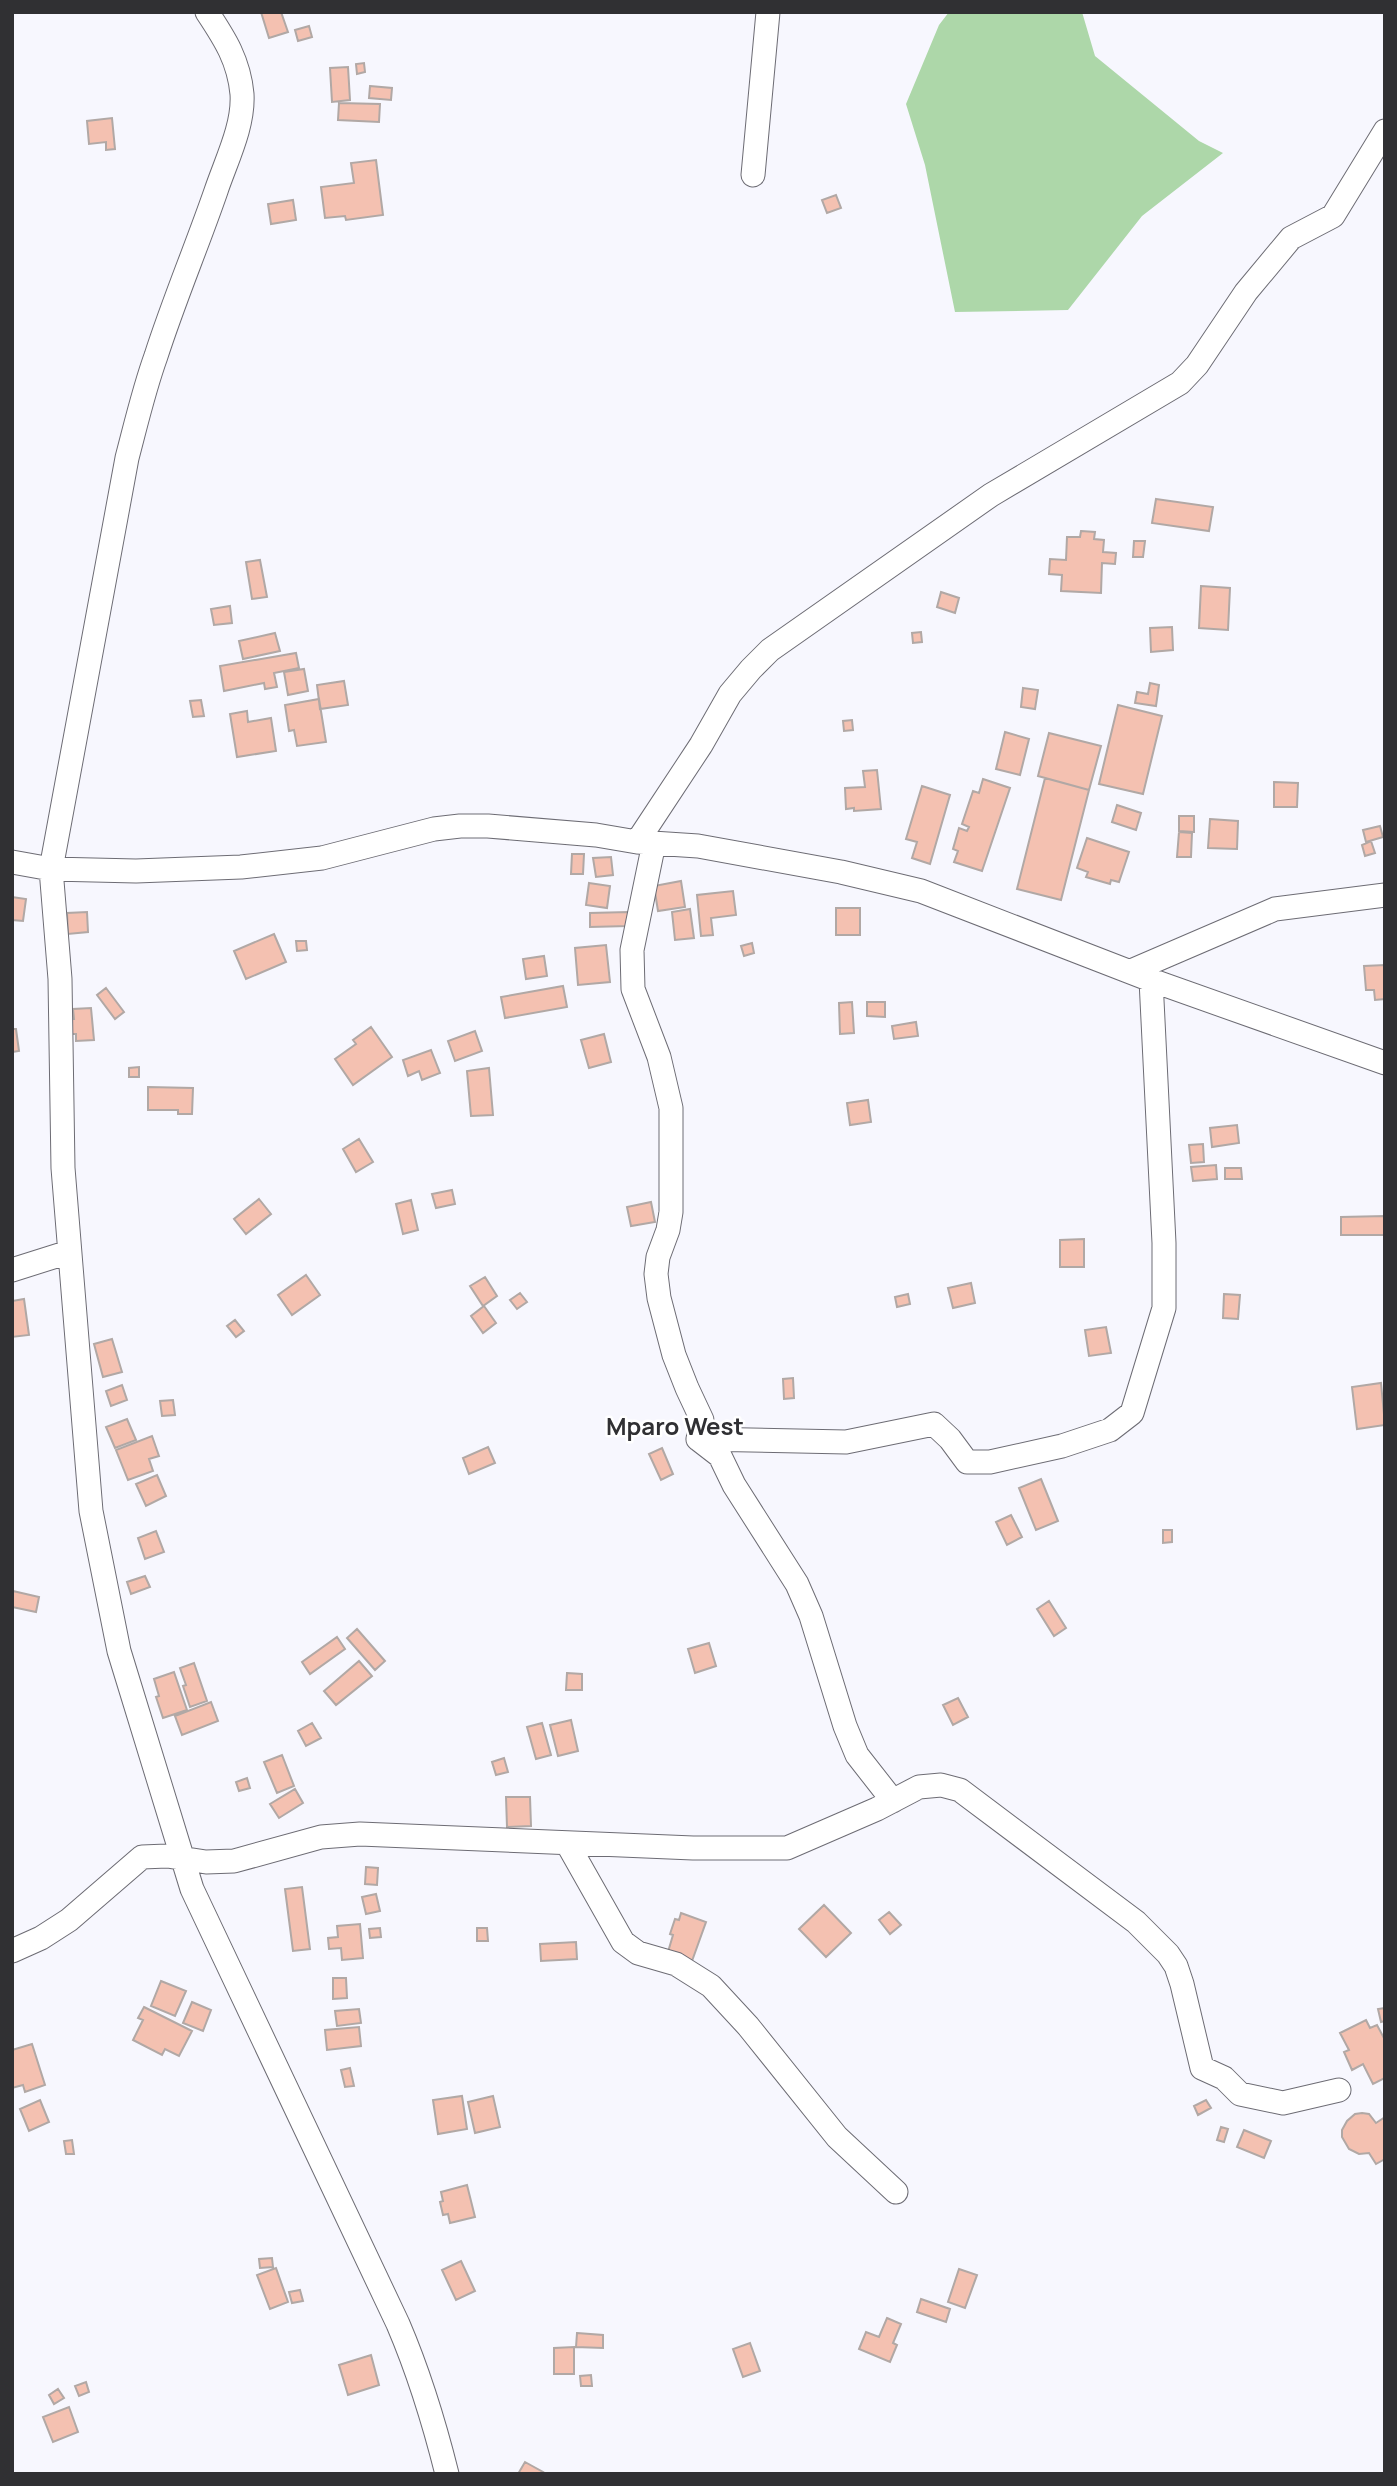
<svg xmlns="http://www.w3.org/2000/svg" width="1397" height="2486" font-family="Manrope,sans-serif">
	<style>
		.green { fill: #add7a9 }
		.building { fill: #f4c1b1; stroke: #b1a8a5; stroke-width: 2 }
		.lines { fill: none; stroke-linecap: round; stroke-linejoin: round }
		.minor-casing { stroke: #6d6c74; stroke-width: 25 }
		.minor { stroke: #fff; stroke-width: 23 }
		.labels { text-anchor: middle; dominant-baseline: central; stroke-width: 5; stroke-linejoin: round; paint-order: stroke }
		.quarter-label { font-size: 24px; font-weight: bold; fill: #303033; stroke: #fff }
	</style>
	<rect width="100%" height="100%" fill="#f7f7fe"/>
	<path class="green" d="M949,12H1082L1095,56L1199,141L1223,153L1142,216L1068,310L955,312L925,165L906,104L939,25Z"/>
	<path class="building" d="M261,12H281L288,32L269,38Z
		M309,26L312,37L298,41L295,30Z
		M364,63L365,72L357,74L356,64Z
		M348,67L350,100L332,102L330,68Z
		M370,86L392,88L391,100L369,98Z
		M339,103L380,104L379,122L338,120Z
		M112,118L115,149L106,150V142L89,144L87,121Z
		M376,160L383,215L346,220L345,216L325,218L321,187L354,183L351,163Z
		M836,195L841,208L827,213L822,200Z
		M293,200L296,220L271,224L268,204Z
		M1156,499L1213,507L1209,531L1152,523Z
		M1081,531L1095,532L1094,539L1104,540L1103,552L1116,553L1115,564L1102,563L1101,593L1061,591L1062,575L1049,574L1050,559L1066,560L1067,537H1080Z
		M1134,541H1145L1143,557H1133Z
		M260,560L267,597L252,599L246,562Z
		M1201,586L1230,588L1228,630L1199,628Z
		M941,592L959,598L955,613L937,607Z
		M230,606L232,623L214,625L211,609Z
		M1172,627L1173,650L1151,652L1150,628Z
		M921,632L922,642L913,643L912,633Z
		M275,633L280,651L243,659L239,641Z
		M296,653L299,668L274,673L277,687L265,689L264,683L224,691L220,666Z
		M304,669L308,691L288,695L284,672Z
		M344,681L348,705L320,709L317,685Z
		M1150,683L1159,685L1156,706L1135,703L1137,692L1148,694Z
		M1023,688L1038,690L1035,709L1021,707Z
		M319,699L326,742L297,746L294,730L289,731L285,705Z
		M201,700L204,716L193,717L190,701Z
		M1118,705L1162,716L1143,794L1099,784Z
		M247,711L248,722L271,718L276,751L237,757L230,714Z
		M852,720L853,730L844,731L843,721Z
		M1005,732L1029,739L1020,775L996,769Z
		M1049,733L1101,746L1089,790L1038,776Z
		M877,770L881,809L854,811V808L846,809L845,788L865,787L863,771Z
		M1045,778L1089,790L1061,900L1017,889Z
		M983,779L1010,788L982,871L954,862L958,851L953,849L959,828L967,831L969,827L962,824L973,791L979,793Z
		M1274,782L1298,783L1297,807H1274Z
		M922,786L950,795L930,864L912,858L917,842L906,839Z
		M1117,805L1141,813L1136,830L1112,822Z
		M1179,816H1194V832L1179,831Z
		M1210,819L1238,821L1237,849L1208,848Z
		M1380,826L1383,837L1366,842L1363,830Z
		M1179,832L1192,833L1191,857H1177Z
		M1087,838L1129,852L1119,882L1111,880L1110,884L1086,877L1088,872L1077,868Z
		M1371,841L1375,853L1365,856L1362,845Z
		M572,854H584L583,874H571Z
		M611,857L613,875L596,877L593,858Z
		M681,881L685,907L658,911L654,886Z
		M589,883L610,886L607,908L586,905Z
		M733,891L736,915L711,918L713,935L701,936L697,895Z
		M12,897L26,899L23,921L12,920Z
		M836,908H860V935H836Z
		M690,909L694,938L675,940L672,912Z
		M87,912L88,932L68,934L67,913Z
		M628,912V926L590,927V913Z
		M274,934L286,962L246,979L234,951Z
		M296,941H306L307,950L297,951Z
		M752,943L754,953L744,956L741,946Z
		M606,945L610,982L578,985L575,948Z
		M544,956L547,976L526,979L523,959Z
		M1385,965V999L1375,1000L1374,990H1366L1364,966Z
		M563,986L567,1007L505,1018L501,997Z
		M106,988L124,1012L115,1019L97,995Z
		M852,1002L854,1033L840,1034L839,1003Z
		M867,1002H885V1017L867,1016Z
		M91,1008L94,1040L76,1041V1034H72L70,1019H74L73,1009Z
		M916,1022L918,1036L894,1039L892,1026Z
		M371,1027L392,1057L353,1085L335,1059L356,1044L353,1040Z
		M12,1029H16L19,1051L12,1052Z
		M475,1031L482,1051L455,1061L448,1041Z
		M604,1034L611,1062L589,1068L581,1040Z
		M431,1050L440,1073L422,1080L419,1071L408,1076L403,1060Z
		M139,1067V1077H129V1068Z
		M489,1068L493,1115L471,1116L467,1071Z
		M148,1087L193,1088L192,1114H178V1110H148Z
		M868,1100L871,1122L850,1125L847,1103Z
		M1237,1125L1239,1143L1212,1147L1210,1128Z
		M359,1139L373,1162L356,1172L343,1149Z
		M1203,1144L1204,1162L1191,1163L1189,1145Z
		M1216,1165L1217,1179L1193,1181L1191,1167Z
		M1225,1168H1241L1242,1179H1225Z
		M452,1190L455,1204L436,1208L432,1194Z
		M259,1199L271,1214L246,1234L234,1219Z
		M411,1200L418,1230L403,1234L396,1204Z
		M651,1202L655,1222L631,1226L627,1207Z
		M1385,1216V1235H1341V1217Z
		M1084,1239V1267H1060V1240Z
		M306,1275L320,1295L292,1315L278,1295Z
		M485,1277L497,1296L483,1306L470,1286Z
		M971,1283L975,1303L953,1308L948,1288Z
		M520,1293L527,1302L517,1309L510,1300Z
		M908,1294L910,1304L897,1307L895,1297Z
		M1224,1294L1240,1295L1238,1319L1223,1318Z
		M24,1299L29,1335L12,1337V1301Z
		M484,1306L496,1323L483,1333L471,1316Z
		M235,1320L244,1331L236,1337L227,1326Z
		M1106,1327L1111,1353L1089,1356L1085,1330Z
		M112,1339L122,1372L103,1377L94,1344Z
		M793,1378L794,1398L784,1399L783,1379Z
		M1381,1383L1385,1425L1357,1429L1352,1387Z
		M122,1385L127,1400L111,1406L106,1391Z
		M173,1400L175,1415L162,1416L160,1401Z
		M127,1419L136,1440L115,1448L106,1427Z
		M152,1436L159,1456L149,1459L153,1471L128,1480L116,1450Z
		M488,1447L495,1463L469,1474L463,1458Z
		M662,1448L673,1474L661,1480L649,1454Z
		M157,1475L166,1496L146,1506L136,1484Z
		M1041,1479L1058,1521L1036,1530L1019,1488Z
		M1011,1515L1022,1537L1007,1545L996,1522Z
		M1163,1530H1172V1542L1163,1543Z
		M156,1531L164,1552L145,1559L138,1538Z
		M145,1576L150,1587L131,1594L127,1582Z
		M13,1591L39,1597L36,1612L12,1607Z
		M1049,1601L1066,1628L1054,1636L1037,1609Z
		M357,1629L385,1661L375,1670L347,1638Z
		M337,1637L345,1649L310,1674L302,1662Z
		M709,1643L716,1666L695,1673L688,1649Z
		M359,1661L372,1676L336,1705L324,1691Z
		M194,1663L207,1701L190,1707L183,1686L186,1685L180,1668Z
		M174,1672L187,1710L163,1718L156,1697L159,1696L154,1679Z
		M567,1673L582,1674V1690H566Z
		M958,1698L968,1717L953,1725L943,1705Z
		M211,1702L218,1721L182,1735L175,1716Z
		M571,1720L578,1751L558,1756L550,1725Z
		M312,1723L321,1738L306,1746L298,1731Z
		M542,1723L551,1755L536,1759L527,1727Z
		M282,1755L294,1786L277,1793L264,1762Z
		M504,1758L508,1772L496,1775L492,1762Z
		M247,1778L250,1788L239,1791L236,1782Z
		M295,1789L303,1803L279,1818L270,1804Z
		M506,1797H530L531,1826L507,1827Z
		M366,1867L378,1868L377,1885L365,1884Z
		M302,1887L310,1949L293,1951L285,1889Z
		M376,1894L380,1911L366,1914L362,1897Z
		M824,1905L851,1933L826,1957L799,1929Z
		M889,1912L901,1925L890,1934L879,1920Z
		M681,1913L706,1922L692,1961L668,1952L673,1935L670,1934L675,1919L679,1920Z
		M360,1924L363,1958L342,1960L341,1948L329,1949L328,1938L338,1937L337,1926Z
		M380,1928L381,1937L370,1938L369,1929Z
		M477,1928H487L488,1941H477Z
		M576,1942L577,1959L541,1961L540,1944Z
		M333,1978H346L347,1998L333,1999Z
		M161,1981L186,1991L175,2016L151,2006Z
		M192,2002L211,2010L203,2031L183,2023Z
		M144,2007L192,2031L179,2056L165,2049L162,2055L133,2040L143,2020L138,2018Z
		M1385,2008V2021L1381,2022L1378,2009Z
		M359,2009L361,2023L337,2026L335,2011Z
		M1366,2020L1370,2028L1377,2025L1385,2040V2078L1373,2084L1363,2064L1352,2070L1344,2052L1349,2050L1340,2033Z
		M359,2027L361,2046L327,2050L325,2030Z
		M32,2044L45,2085L25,2092L23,2085L12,2088V2050Z
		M350,2068L354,2086L345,2087L341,2070Z
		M462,2096L467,2129L438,2134L433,2100Z
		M493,2096L500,2127L475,2133L468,2102Z
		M40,2100L49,2122L29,2131L20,2109Z
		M1206,2100L1211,2108L1198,2115L1194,2106Z
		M1362,2113L1369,2114L1376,2123L1385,2117V2159L1376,2164L1369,2153L1359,2154L1349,2149L1342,2137V2130L1347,2121L1355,2114Z
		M1221,2127L1228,2129L1224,2142L1217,2140Z
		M1244,2130L1271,2141L1264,2158L1237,2147Z
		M72,2140L74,2154H66L64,2141Z
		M467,2185L475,2217L450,2223L448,2214L443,2215L440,2202L443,2201L441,2192Z
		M272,2258L273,2267L260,2268L259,2259Z
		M461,2261L475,2291L456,2300L442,2270Z
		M276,2268L288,2302L270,2309L257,2275Z
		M959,2269L977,2275L965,2308L948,2302Z
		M300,2290L303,2301L292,2303L289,2292Z
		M921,2299L950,2309L946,2322L917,2312Z
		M887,2318L901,2324L893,2343L897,2345L890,2362L859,2349L866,2332L879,2337Z
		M577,2333L603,2335V2348L576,2347Z
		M750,2343L760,2371L743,2377L733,2349Z
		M574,2347V2374H554V2348Z
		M371,2355L379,2385L348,2395L339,2365Z
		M591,2375L592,2386H581L580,2376Z
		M86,2382L89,2392L79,2396L75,2386Z
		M58,2389L64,2398L54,2404L49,2395Z
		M69,2407L78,2432L53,2442L43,2417Z
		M525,2462L543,2472L541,2474H518Z"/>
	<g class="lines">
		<defs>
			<path id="minor" d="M207,12C225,39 239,61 242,94C244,126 226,161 216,191C197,246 174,300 156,356C144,389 136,424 127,458L51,869L60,979L63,1168L91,1511L119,1651L192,1889L398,2324C419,2373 434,2422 447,2474
				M753,175L768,12
				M637,842L701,745L730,694L751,669L770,650L991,495L1180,383L1197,365L1246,292L1291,238L1333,216L1385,131
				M654,843L632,950L633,989L659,1057L671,1108V1212L668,1230L658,1257L656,1274L659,1298L674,1355L687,1388L702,1420L698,1439L720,1456L734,1485L797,1584L811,1616L845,1726L857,1755L893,1801
				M12,862L51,869L136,871L241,867L322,858L434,829L460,826H488L596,835L637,842L698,846L841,872L921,891L1151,980L1385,1063
				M1131,971L1275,909L1385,895
				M12,1270L69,1252
				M698,1439L846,1442L934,1424L950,1439L967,1462H990L1062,1446L1110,1430L1132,1413L1164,1308V1243L1151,980
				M567,1843L623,1942L638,1953L676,1964L711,1986L748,2026L837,2137L896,2192
				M12,1951L41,1938L69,1920L142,1857L167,1856L206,1862L234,1861L321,1837L360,1834L693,1848H787L877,1809L919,1787L941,1785L960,1790L1136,1922L1168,1954L1176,1966L1182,1984L1202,2068L1224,2078L1240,2094L1283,2103L1339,2090"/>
		</defs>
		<use href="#minor" class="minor-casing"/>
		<use href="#minor" class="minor"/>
	</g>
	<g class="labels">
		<g class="quarter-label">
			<text x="675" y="1425">Mparo West</text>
		</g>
	</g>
	<rect width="1397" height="2486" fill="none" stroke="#303033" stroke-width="28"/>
</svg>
